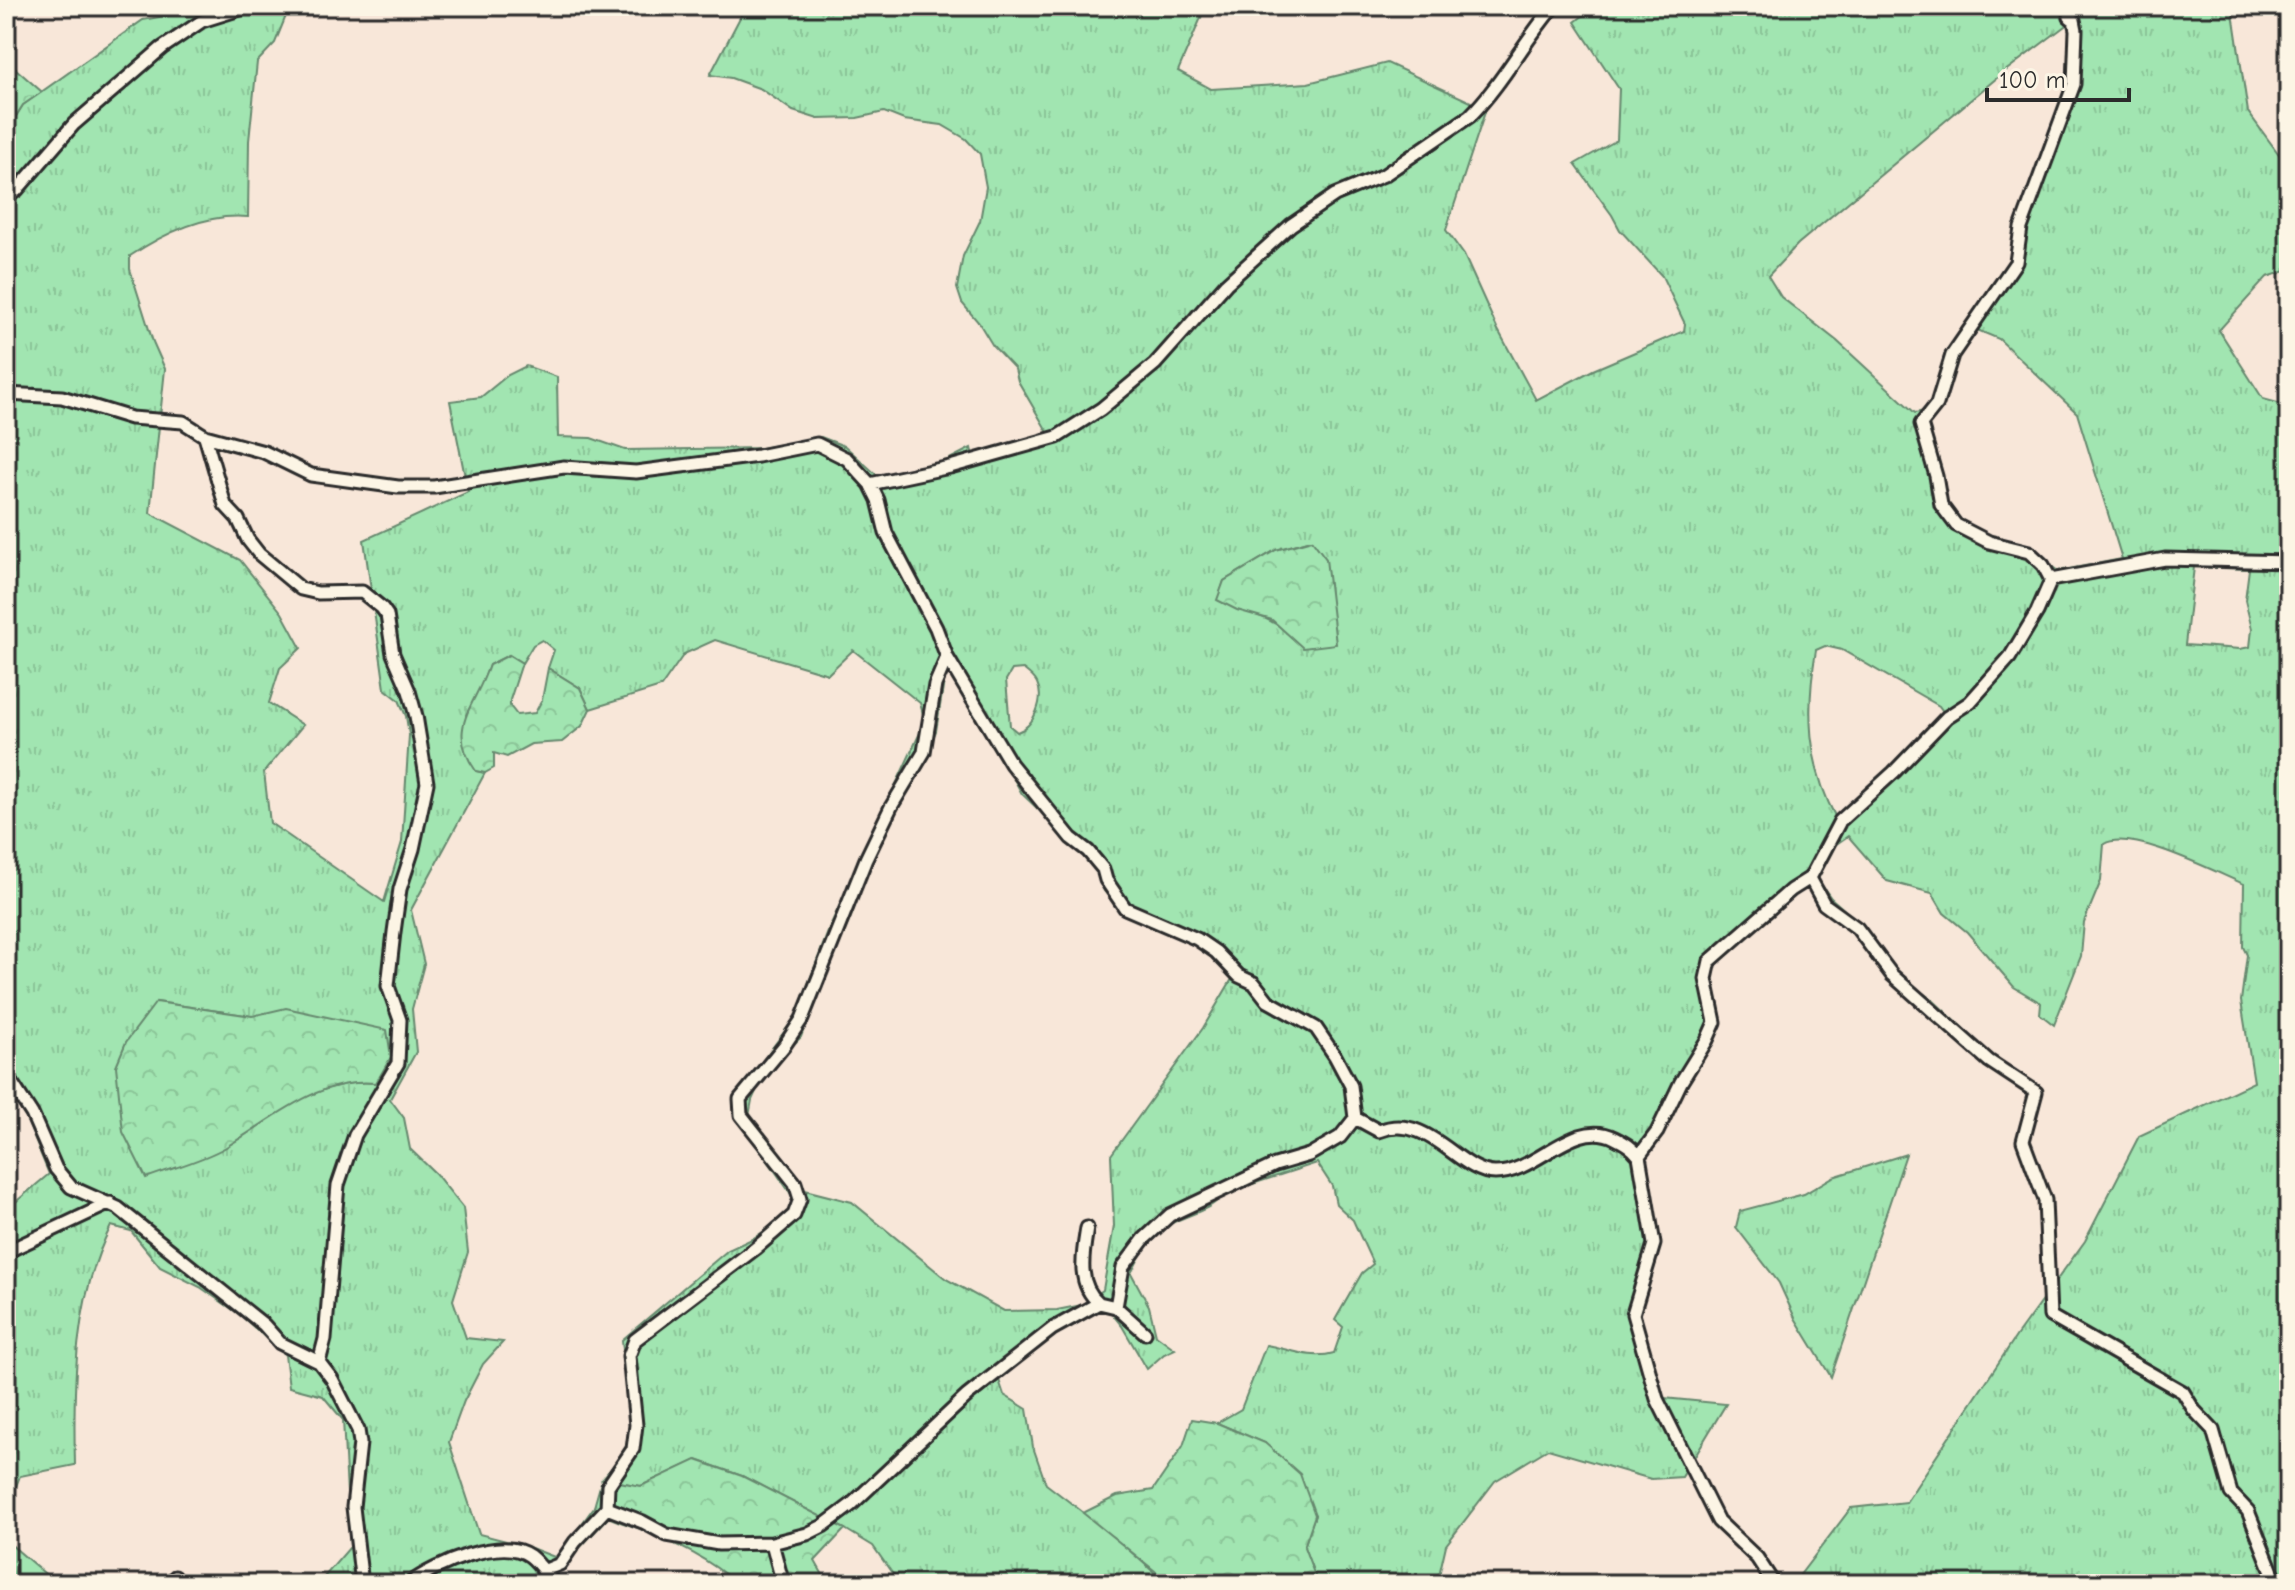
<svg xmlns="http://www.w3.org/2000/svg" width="2295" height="1590" font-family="'Comic Neue',sans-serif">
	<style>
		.grass { fill: url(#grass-tufts); stroke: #66886e; stroke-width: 2; fill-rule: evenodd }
		.forest { fill: url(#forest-crowns); stroke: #66886e; stroke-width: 2 }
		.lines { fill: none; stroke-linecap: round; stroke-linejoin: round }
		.minor-casing { stroke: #2b2b2b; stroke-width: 17 }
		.minor { stroke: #fcf5e5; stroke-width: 11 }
	</style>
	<defs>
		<pattern id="grass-tufts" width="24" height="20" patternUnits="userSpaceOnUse" patternTransform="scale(2)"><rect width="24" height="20" fill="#a1e5b1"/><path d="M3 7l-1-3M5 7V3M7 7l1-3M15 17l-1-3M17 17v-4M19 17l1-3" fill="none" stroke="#8bc598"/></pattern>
		<pattern id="forest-crowns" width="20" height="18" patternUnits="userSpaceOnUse" patternTransform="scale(2)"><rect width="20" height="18" fill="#a1e5b1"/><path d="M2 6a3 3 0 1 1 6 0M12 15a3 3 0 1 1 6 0" fill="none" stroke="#8bc598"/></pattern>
	</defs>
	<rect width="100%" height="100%" fill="#f8e7d9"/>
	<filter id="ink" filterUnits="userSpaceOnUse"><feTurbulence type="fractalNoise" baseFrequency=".0125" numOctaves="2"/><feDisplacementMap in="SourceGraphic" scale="16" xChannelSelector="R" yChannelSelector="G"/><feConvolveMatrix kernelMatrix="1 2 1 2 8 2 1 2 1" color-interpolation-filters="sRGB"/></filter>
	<g filter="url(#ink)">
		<path class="grass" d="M218,6H290L275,43L257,62L249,141L248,217C207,213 163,234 130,256V269L153,342L165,369L150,513L240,560L282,613L301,648L280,668L269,703L303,725L264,772L270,823L384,902L402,842L409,735L406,716L399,700L385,689L364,540L468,492L450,401L481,397L508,375L526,366L557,377L558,437L591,438L625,450L761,448L821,437L845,446L880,478L942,463L971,448L973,456L1050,436L1018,381L1015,369L993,346L979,323L962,303L957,288L963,256L980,221L986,187L980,154L966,139L942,125L904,120L884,112L857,118L818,119L793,111L761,89L731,78L710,75L746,6H1206L1178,71L1211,89L1308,83L1387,63L1486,109L1446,230L1464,255L1497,328L1536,400L1593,370L1684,331L1685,324L1662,276L1620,230L1612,215L1575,164L1617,140L1619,89L1575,22L1595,6H2232L2248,112L2289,168V270L2267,277L2219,330L2263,399L2289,406V1584H1793L1851,1508L1906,1502L2017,1335L2085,1241L2139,1136L2254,1082L2241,1001L2247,955L2243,947L2244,884C2215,872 2131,828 2104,844L2101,881L2084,922L2081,956L2054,1025L2040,1014L2041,1003L2014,987L1967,932L1944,913L1932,893L1887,881L1848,836L1835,845L1816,877L1831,898L1863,926L1898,975L1934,1001L1984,1048L1957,1040L1911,996L1888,980L1855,931L1821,906L1807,887L1793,893L1713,963L1709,979L1719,1022L1643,1157L1657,1244L1637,1314L1664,1398L1726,1404L1682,1477L1651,1479L1548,1449L1495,1481L1446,1545L1437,1584H1307L1314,1575L1304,1547L1315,1515L1265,1443L1217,1423L1241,1409L1266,1345C1290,1349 1310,1360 1334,1353L1343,1327L1335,1320L1362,1273L1373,1264L1353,1220L1336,1204L1332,1186L1317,1163L1225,1193C1208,1215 1180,1214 1159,1231C1147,1241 1139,1259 1131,1273L1149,1306L1156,1335L1175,1349L1164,1354L1147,1369L1122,1326L1109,1310C1071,1311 1027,1356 999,1380L1004,1395L1027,1409L1033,1447L1046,1484L1110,1533L1167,1584H906L892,1573L873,1546L845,1529L742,1476L697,1460L641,1486L602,1479L628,1449L630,1421L622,1340L728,1250L752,1239L788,1216L793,1197L739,1119L733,1107L749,1079L796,1016L831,924L925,722L920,703L853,650L828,674L715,640L684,654L661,687L590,709L580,688L548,668L554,650L542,640L533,645L522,663L509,655L489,665L481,688L466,715L476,771L485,773L411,910L424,964L412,1009L416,1052L390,1099L404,1118L410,1149L435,1173L463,1208L468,1252L453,1300L466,1338L503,1342L483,1364L464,1401L449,1442L479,1534L526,1546L557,1558L594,1507L607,1519L556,1573L566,1584H318L350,1547L343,1420L323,1396L289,1387L285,1355L239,1314L200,1287L160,1267L131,1231L111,1226C74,1299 73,1385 75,1465L20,1476L6,1512V1228L10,1226L12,1205L49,1174L26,1118L6,1087V132L23,105L143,20ZM2069,23L2072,31L2070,83L2016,227L2012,260L1948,354L1929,410L1915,413L1837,341L1781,297L1768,276L1798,244L2004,72ZM1975,329L1999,339L2077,413L2122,559L2058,571L2046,562L1958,522L1944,504L1925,425L1956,357ZM1312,540L1320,553L1288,632C1265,614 1243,613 1218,600L1224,581L1276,550ZM2194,567L2249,569L2245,600L2252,629L2250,647L2240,649L2185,645ZM1825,646L1842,650L1939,706L1947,717L1836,818C1807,764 1806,709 1816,650ZM1023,669C1028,673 1034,677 1037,683C1045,699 1034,727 1017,732L1010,726L1006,680L1012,670ZM949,670L984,724L1022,794L1093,862L1104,891L1124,913L1186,940L1221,963L1232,979L1203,1028L1111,1155L1114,1226L1103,1290L1082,1305L1057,1310L1004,1311L946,1279L852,1202L805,1190L749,1116L752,1100L763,1076L801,1037L812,1006L851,917L877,846L919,771L936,731L945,675ZM157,1002L252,1016L376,1083C318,1077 270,1118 224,1148Z
			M1906,1154L1831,1377L1795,1318L1779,1283L1736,1227L1740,1211L1804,1194L1833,1177Z
			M6,1538L9,1543L57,1584H6Z"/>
		<path class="forest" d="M6,47L8,62L42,92L23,105L6,132Z
			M1312,540L1326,559L1336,644L1303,648L1272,620L1237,610L1217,600L1224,581L1276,550Z
			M509,655L522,663L510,700V706L517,715L535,713L542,700L548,668L580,688L590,709L582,726L562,742L531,744L507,757L494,753V768L485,773L476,771C445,728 475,707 489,665Z
			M156,1002L252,1016L286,1008L387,1030L391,1057L376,1083C317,1077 274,1119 226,1147C202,1161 172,1168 146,1178L123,1132L116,1066L126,1042Z
			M1192,1419L1217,1423L1265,1443L1300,1474L1315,1515L1304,1547L1315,1576L1307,1584H1167L1155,1571L1083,1513L1117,1496L1153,1490L1183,1446Z
			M696,1460L742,1476L845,1529L815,1561L828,1584H737C709,1559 679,1545 645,1531C625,1522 610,1522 594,1507L602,1479L641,1486Z"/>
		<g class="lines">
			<defs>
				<path id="minor" d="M6,198L17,190L74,124L162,48L202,21L250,6
					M6,394L62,397L131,418L183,422L205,436L264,452L311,475L398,487H434L564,467L636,472L758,456L817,444L847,459L870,484L878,500L886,533L936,628L947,657L935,685L924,752L891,807L866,859L802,1019L784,1046L740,1099L741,1115L795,1183L800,1199L794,1215L756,1248L635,1340L629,1356L636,1425L633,1449L608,1486L607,1508
					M205,436L225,505L238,519L248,540L259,554L301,589L318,593L362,592L382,608L387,615L393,654L409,691L416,716L427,783L413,849L400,889L394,932L388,986L400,1020L398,1063L355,1135L338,1185L325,1339L319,1362
					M870,484L950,467L1057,437L1101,409L1155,364L1226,284L1291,225L1335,195L1384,175L1470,116C1502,84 1524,41 1554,6
					M2051,580L2165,559L2289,562
					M947,657L1011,764L1071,838L1088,851L1103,869L1106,880L1125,908L1197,939L1216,952L1239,976L1254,983L1268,1001L1316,1028L1335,1056L1351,1086L1355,1118
					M1810,878L1824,904L1857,928L1892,975L1989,1061L2036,1092L2023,1141L2045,1200L2050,1316L2183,1392L2194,1410L2213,1430L2231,1493L2248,1511L2277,1584
					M6,1074L32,1114L56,1169L71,1187L118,1208L264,1325L280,1343L319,1362L332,1379L358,1430L360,1443L353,1507L362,1584
					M1087,1228C1083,1253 1076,1284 1099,1303
					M6,1252L110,1203
					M1116,1307L1123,1267L1144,1239L1170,1215L1275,1165L1309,1155L1340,1137L1355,1118L1379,1131C1428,1111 1459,1173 1495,1173C1537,1173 1573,1117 1615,1138C1625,1143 1632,1147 1639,1156
					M772,1543L783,1584
					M543,1571L560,1564L575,1542L607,1508L643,1522L667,1535L719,1544L772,1543L807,1534L823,1526L851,1505L967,1396L1052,1329L1099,1303L1116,1307L1145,1333
					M169,1584L175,1577
					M409,1584C434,1565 502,1535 530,1556C539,1563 547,1575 555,1584
					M1774,1584L1757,1558L1718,1521L1657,1399L1633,1314L1654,1244L1639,1156L1657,1132L1681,1082L1707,1040L1715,1022L1706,979L1710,961L1791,890L1810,878L1840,821L1894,772L1947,717L1970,702L2010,657L2037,612L2051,580L2043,565L2029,552L1989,542L1956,525L1941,505L1936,476L1921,424L1937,404L1952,355L2016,262L2021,228L2074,84L2076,30L2074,20L2070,17L2074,6"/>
			</defs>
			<use href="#minor" class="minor-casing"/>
			<use href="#minor" class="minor"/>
		</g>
	</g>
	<rect width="2295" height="1590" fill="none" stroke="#fcf5e5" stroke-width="32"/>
	<rect x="16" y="16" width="2263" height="1558" fill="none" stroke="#2b2b2b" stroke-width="3" filter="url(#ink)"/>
	<path d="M1987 88v12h142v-12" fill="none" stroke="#2b2b2b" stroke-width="4"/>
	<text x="1999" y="88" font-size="24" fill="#2b2b2b" stroke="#fcf5e5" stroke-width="6" paint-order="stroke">100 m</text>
</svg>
